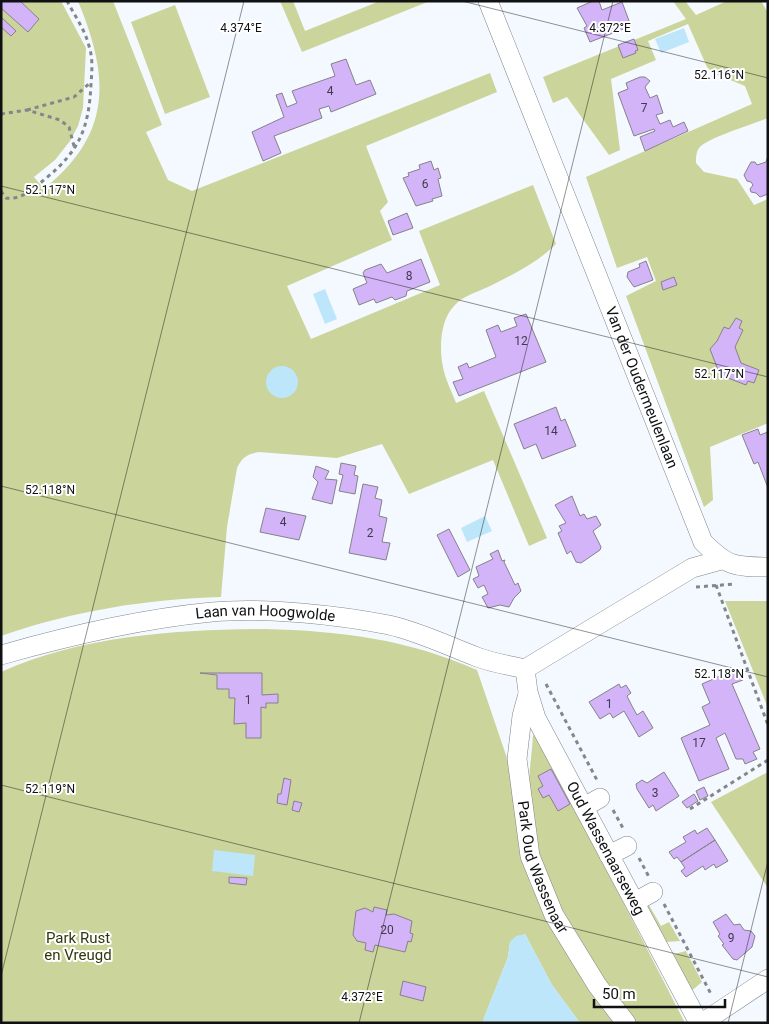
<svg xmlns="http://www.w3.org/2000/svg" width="769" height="1024" font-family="Roboto,sans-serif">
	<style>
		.green { fill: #cbd49a }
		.water { fill: #bee6fa }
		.building { fill: #d3b4f8; stroke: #858289 }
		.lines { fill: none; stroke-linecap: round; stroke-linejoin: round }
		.minor-casing { stroke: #80858a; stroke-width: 20 }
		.path { stroke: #83878b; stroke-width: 3; stroke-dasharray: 4 4; stroke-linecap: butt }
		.minor { stroke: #fff; stroke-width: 19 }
		.ticks { fill: none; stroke: #0f1113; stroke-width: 1; stroke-opacity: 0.45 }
		.labels { text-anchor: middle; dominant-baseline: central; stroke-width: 4; stroke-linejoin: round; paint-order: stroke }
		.number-label { font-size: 12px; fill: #403a4c }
		.street-label { font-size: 15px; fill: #0f1113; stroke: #fff }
		.park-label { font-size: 15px; fill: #32370c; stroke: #fff }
		.ticks-label { font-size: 12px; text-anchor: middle; fill: #0f1113; stroke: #fff; stroke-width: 4; stroke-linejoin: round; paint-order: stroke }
	</style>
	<rect width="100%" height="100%" fill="#f3f9fe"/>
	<path class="green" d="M1,1H61L86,48L83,108L78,126L70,141L55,160L34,177L44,189C112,134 110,78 78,1H113L162,125L146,132L168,180L192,191L490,73L497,92L366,146L388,202L380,211L392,240L287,286L311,339L440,285L419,231L533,185L556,244C537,263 512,275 488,287C477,292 463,296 455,305C440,319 439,349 443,367C445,379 452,392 456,403L484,391L547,538L529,546L493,460L409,494L382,444L337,458L259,452C247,454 242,458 237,468L227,527L221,597C147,599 72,611 1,636Z
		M280,1H293L305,31L380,1H430L302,52Z
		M673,1H685L696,15L727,1H761L768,13V118C754,124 707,138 699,148C696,152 696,158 696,163L704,172L737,179L754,205L768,199V423L710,447L713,500L704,507L626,296L656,281L647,257L617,268L586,177L752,104L745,86L713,73L707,67L688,24L648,41L656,60L611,79L620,150L609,155L567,97L553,103L543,77L686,19Z
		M175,5L210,97L165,114L131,22Z
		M725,601H768V708Z
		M265,629C341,631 407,639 477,670L508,761L530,883L545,916L576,939C553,892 534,858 529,804C527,782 532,757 533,735L539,738L685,1023H580L552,985L525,934L510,942L508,957L484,1018L503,1023H1V672C85,635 175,630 265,629Z
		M768,772V888L711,802Z
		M646,900L661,926L669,922L680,941L666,942L642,903Z
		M686,951L702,982L689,993L671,955Z"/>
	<path class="water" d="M684,28L689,42L661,53L655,39Z
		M325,289L337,319L325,324L313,294Z
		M266 382a16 16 0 1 1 32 0a16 16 0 1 1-32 0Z
		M485,516L492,531L467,542L461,528Z
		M214,850L255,855L253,876L212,871Z
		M525,934L552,985L580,1023H482L508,957L510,942L516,936Z"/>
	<path class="building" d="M20,1L39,19L28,32L1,8L2,1Z
		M593,1H599L602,10L622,2L631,26L590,42L584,28L587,26L577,8Z
		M1,17L16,31L11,36L1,27Z
		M634,39L638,50L635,51L636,53L623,58L618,45Z
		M346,59L356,85L370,80L376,94L331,112L329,106L319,109L322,118L274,136L281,153L263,161L252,132L284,117L276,95L282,93L287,107L297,103L292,91L335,76L331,64Z
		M640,77H645L650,81L645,87L650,98L657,95L663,113L656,115L660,124L670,120L673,127L684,122L688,131L645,151L640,137L655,131L654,129L634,136L618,93L628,89L626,83Z
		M768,156V194L760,197L756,193L751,192L750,189L753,185L751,182L747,181L744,175L751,162H755L757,165L766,162Z
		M431,161L434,170L438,168L441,178L438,179L442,196L432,199L433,201L416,206L403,178L409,176L408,173L420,169L419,165Z
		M407,213L413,228L393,235L388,221Z
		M421,259L430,282L407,291L406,296L395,300L392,297L376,303L374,299L359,305L353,289L367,283L363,273L365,270L381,264L387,273Z
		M646,261L653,280L634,287L627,277L628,272L640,267L639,264Z
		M674,277L677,285L663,290L661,282Z
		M526,314L546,362L459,396L453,382L463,379L458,367L467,363L469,368L496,357L486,330L498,325L501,332L517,326L514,318Z
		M736,318L742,321L739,328L743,330L735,347L741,363L759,370L754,383L748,381L746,385L728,378H721L710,349L717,341L724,327L729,329Z
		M556,407L561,421L565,419L576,446L542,459L536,444L524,449L514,424Z
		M758,429L760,435L768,432V488L758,462L754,464L742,435Z
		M341,463L356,466L354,475L358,476L355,494L339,491L343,475L339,474Z
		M316,466L329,471L325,479L337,480L332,504L312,499L318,482L313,477Z
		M363,484L378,487L375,498L382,500L379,516L387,518L382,542L390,543L386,560L349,553Z
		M572,496L580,516L584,514L587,519L596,516L601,525L593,531L601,547L600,550L581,563L576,562L571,551L567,554L558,533L562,531L559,526L566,523L555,505Z
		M266,508L306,516L299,540L260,532Z
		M449,529L470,570L458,577L437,535Z
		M498,550L502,561L505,560L504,562L515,585L518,583L521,591L514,598L509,607L500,605L488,608L482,597L488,594L484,585L478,588L473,579L479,576L476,567L493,559L490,554Z
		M738,668L743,680L732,684L760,749L753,752L757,759L745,764L743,759H736L725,733L716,738L729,769L699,781L681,738L710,725L702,707L710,703L702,684Z
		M200,673H262V695L278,694V703H266V708L261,707V738H246V723L234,724L235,698H229V689H217V675Z
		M619,684L621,688L626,685L631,693L627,696L632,706L637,715L643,711L653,728L639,737L624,711L613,718L610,713L600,719L589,702Z
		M551,769L570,804L558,811L549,795L543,798L538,789L543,786L538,776Z
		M664,772L679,796L656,811L653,805L649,808L637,789L636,784L642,780L647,783Z
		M284,778L291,780L287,805L277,803L278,794H281Z
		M704,787L708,796L700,800L696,791Z
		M694,794L698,801L687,808L682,802Z
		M294,801L302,803L299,812L292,810Z
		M707,828L715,840L681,862L677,857L674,859L669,852L686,842L683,837L695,830L697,834Z
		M715,840L728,861L716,868L714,864L705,870L703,866L686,877L681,871L685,868L681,862Z
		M229,877L247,878L246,885L229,883Z
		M374,907L387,910L386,915L394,914L412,921L410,933L413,934L411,942L408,941L405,952L375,945L373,952L365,950L366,943L357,941L353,935L356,911L365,908L373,912Z
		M726,914L734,925L740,924L744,930L751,931L755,936L752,947L737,960L733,959L722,945L724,944L718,936L720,934L713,922Z
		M403,981L426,987L423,1001L400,995Z"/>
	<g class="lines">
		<defs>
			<g id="minor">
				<path id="s1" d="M488,1L703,542C727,566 734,567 768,567"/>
				<path id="s2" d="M1,655C71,635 140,619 212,612C264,607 338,615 389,625C420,632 448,646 477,657C492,663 509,665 525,669"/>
				<path id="s3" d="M525,669L528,692L536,718L699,1023"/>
				<path d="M525,669L692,568L721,560"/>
				<path id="s4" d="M528,694L522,716L517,759L530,856L554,915L597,985L626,1023"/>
				<path d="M584,807L600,798"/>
				<path d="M609,855L627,846"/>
				<path d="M635,902L653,892"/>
				<path d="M702,1023L768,979"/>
			</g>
		</defs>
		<use href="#minor" class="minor-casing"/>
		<path class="path" d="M27,110L74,97L91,82
			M1,114L27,110L60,120L69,127L74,146
			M1,191L6,198C22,200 33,189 45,179C80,151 89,127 91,84C92,71 93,58 89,46C85,30 75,16 67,1
			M716,585L768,725
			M696,587L735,584
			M546,684L598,782
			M690,809L768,760
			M613,810L624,830
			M639,858L649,877
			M664,904L712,996"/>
		<use href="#minor" class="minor"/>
	</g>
	<path class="ticks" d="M462,1L768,78M1,186L768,377M1,486L768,677M1,785L768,977M1,976L244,1M359,1023L613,1M728,1023L768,861"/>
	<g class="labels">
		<g class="number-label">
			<text x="330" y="91">4</text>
			<text x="644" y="108">7</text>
			<text x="425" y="184">6</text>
			<text x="409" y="276">8</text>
			<text x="521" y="341">12</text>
			<text x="551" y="431">14</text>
			<text x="283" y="522">4</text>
			<text x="370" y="533">2</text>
			<text x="248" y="700">1</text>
			<text x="609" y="704">1</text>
			<text x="699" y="743">17</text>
			<text x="655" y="793">3</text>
			<text x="387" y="930">20</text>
			<text x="731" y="938">9</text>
		</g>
		<g class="street-label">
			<text stroke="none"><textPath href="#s1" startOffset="416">Van der Oudermeulenlaan</textPath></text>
			<text stroke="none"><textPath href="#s2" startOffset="269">Laan van Hoogwolde</textPath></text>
			<text stroke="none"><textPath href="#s3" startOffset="198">Oud Wassenaarseweg</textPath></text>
			<text stroke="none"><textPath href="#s4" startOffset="178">Park Oud Wassenaar</textPath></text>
		</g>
		<g class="park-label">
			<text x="78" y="938">Park Rust<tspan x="78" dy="17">en Vreugd</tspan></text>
		</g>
	</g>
	<g class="ticks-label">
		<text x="241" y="32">4.374°E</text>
		<text x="610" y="32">4.372°E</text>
		<text x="719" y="79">52.116°N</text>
		<text x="50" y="194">52.117°N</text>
		<text x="719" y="378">52.117°N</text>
		<text x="50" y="494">52.118°N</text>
		<text x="719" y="678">52.118°N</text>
		<text x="50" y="793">52.119°N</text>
		<text x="362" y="1001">4.372°E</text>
	</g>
	<rect width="769" height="1024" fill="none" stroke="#0f1113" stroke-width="5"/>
	<path d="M594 999v8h131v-8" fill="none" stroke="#0f1113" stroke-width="2.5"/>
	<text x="602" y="999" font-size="15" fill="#0f1113" stroke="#ffffff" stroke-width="4" paint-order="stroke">50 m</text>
</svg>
